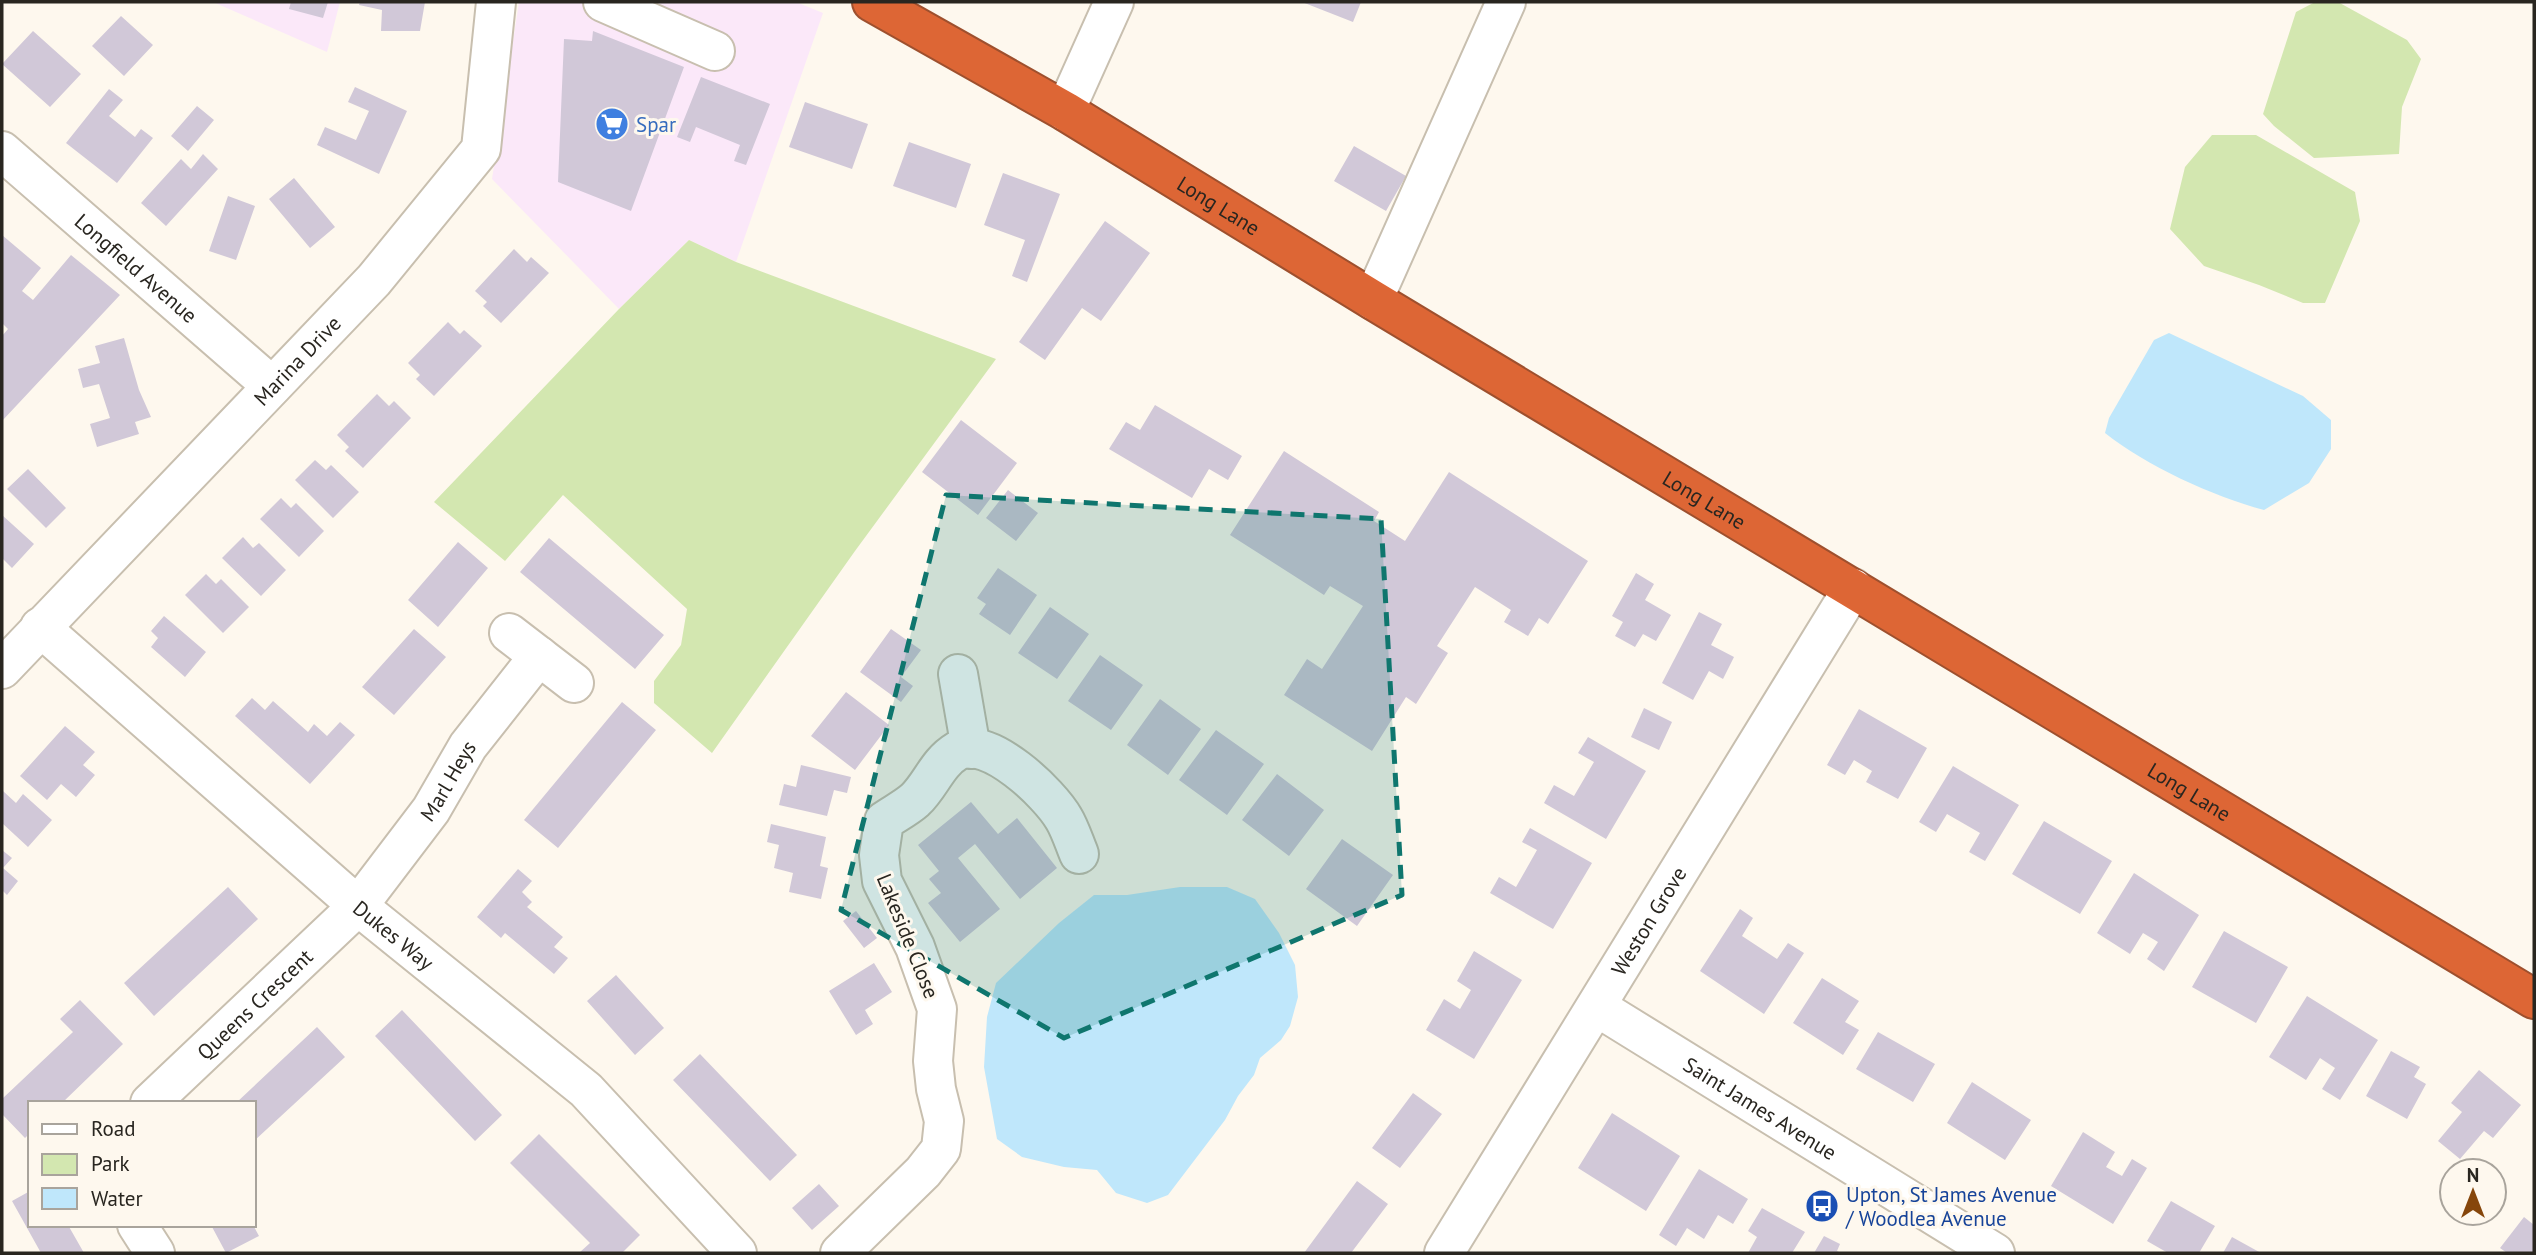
<svg xmlns="http://www.w3.org/2000/svg" width="2536" height="1255" font-family="'PT Sans',sans-serif">
	<style>
		.commercial { fill: #fbe8f9 }
		.green { fill: #d3e7b0 }
		.water { fill: #bfe7fb }
		.building { fill: #d1c8d8 }
		.lines { fill: none; stroke-linecap: round; stroke-linejoin: round }
		.minor-casing { stroke: #c8bfaf; stroke-width: 42 }
		.highway-casing { stroke: #9e502e; stroke-width: 42 }
		.minor { stroke: #fff; stroke-width: 38 }
		.highway { stroke: #dd6635; stroke-width: 38 }
		.marked { fill: #0f766e; fill-opacity: 0.2; stroke: #0f766e; stroke-width: 5; stroke-dasharray: 14 9; stroke-linejoin: round }
		.labels { text-anchor: middle; dominant-baseline: central; stroke-width: 6; stroke-linejoin: round; paint-order: stroke }
		.shop-label { font-size: 21px; fill: #366cbe; stroke: #fef8ee; text-anchor: start }
		.street-label { font-size: 21px; fill: #292620; stroke: #fef8ee }
		.transit-label { font-size: 21px; fill: #164399; stroke: #fef8ee; text-anchor: start }
	</style>
	<rect width="100%" height="100%" fill="#fef8ee"/>
	<path class="commercial" d="M213,2H340L327,52Z
		M519,2H796L823,13L736,262L689,240L619,309L492,179Z"/>
	<path class="green" d="M2315,2H2338L2407,40L2421,59L2402,107L2399,154L2314,158L2274,126L2263,114L2296,12Z
		M2212,135H2256L2355,192L2360,221L2325,303H2303L2259,285L2204,266L2170,229L2185,167Z
		M689,240L736,262L996,359L855,551L712,753L654,703V681L681,645L687,609L563,495L505,561L434,502L619,309Z"/>
	<path class="water" d="M2169,333L2303,396L2331,420V449L2309,483L2264,510C2212,496 2147,466 2105,433L2109,418L2154,340Z
		M1180,887H1227L1255,899L1279,933L1295,965L1298,997L1290,1026L1281,1040L1260,1058L1254,1075L1238,1096L1225,1120L1168,1195L1147,1203L1116,1193L1097,1170L1064,1167L1022,1157L997,1139L984,1067L987,1017L996,983L1059,923L1094,895H1127Z"/>
	<path class="building" d="M291,2H328L323,18L289,9Z
		M360,2H425L420,31H381L382,10L359,5Z
		M1302,2H1361L1353,22Z
		M121,16L153,45L124,76L92,46Z
		M33,31L81,74L50,107L2,64Z
		M593,31L684,67L631,211L558,182L564,39L592,41Z
		M701,77L770,104L746,165L734,161L740,145L696,127L690,142L677,137Z
		M355,87L407,111L379,174L317,145L325,127L356,140L369,111L348,102Z
		M109,89L123,100L109,116L135,137L141,129L153,138L117,183L66,143Z
		M805,102L868,124L852,169L789,147Z
		M197,106L214,120L188,151L171,136Z
		M909,142L971,164L956,208L893,186Z
		M1354,146L1406,176L1386,211L1334,181Z
		M203,154L218,169L166,226L141,203L181,159L191,169Z
		M1003,173L1060,194L1027,282L1012,276L1025,240L984,225Z
		M294,178L335,227L310,248L269,199Z
		M228,196L255,206L236,260L209,251Z
		M1105,221L1150,253L1101,321L1082,308L1045,360L1019,342Z
		M2,235L41,268L22,291L33,300L71,255L120,295L2,421V336L8,329L2,323Z
		M514,249L527,262L531,257L549,273L501,323L483,306L487,302L475,291Z
		M448,322L460,334L464,330L482,346L434,396L416,379L420,375L408,363Z
		M124,338L139,390L151,417L135,422L139,434L97,447L90,424L110,418L99,384L83,388L78,369L100,363L95,346Z
		M377,394L389,406L394,401L411,418L363,468L345,451L349,447L337,435Z
		M1155,405L1242,456L1228,480L1209,469L1192,498L1109,449L1126,422L1140,430Z
		M961,420L1017,463L978,515L922,472Z
		M1284,451L1379,512L1374,521L1405,541L1449,472L1588,561L1548,624L1539,618L1528,636L1504,622L1511,610L1475,587L1437,646L1448,653L1416,704L1406,697L1372,751L1284,695L1307,659L1322,669L1363,606L1330,586L1324,595L1230,535Z
		M315,460L326,470L331,465L359,492L333,518L295,480Z
		M28,469L66,508L46,528L7,489Z
		M1008,490L1038,513L1016,541L986,518Z
		M281,498L291,508L296,503L324,531L299,557L260,519Z
		M2,515L34,544L12,568L2,558Z
		M243,537L253,548L259,543L286,570L261,596L222,558Z
		M549,538L664,635L635,669L520,572Z
		M458,542L488,568L438,627L408,600Z
		M998,568L1037,595L1010,635L979,614L986,604L977,598Z
		M1636,573L1654,584L1645,600L1671,615L1656,641L1643,634L1635,647L1615,636L1623,622L1612,616Z
		M206,574L216,584L221,579L249,607L223,633L185,595Z
		M1050,607L1089,634L1057,679L1018,653Z
		M1699,612L1722,624L1711,645L1734,657L1723,679L1709,671L1693,700L1662,683Z
		M164,616L206,652L185,677L151,647L158,638L151,631Z
		M414,629L446,657L394,715L362,687Z
		M891,629L921,650L901,677L913,686L901,702L860,672Z
		M1100,655L1143,685L1111,730L1068,701Z
		M846,692L889,725L855,770L811,736Z
		M252,698L265,710L273,701L308,732L314,724L327,736L340,722L355,735L310,784L235,716Z
		M1160,699L1201,729L1168,775L1127,745Z
		M622,702L656,730L558,848L524,820Z
		M1644,708L1672,722L1659,750L1631,737Z
		M1859,709L1927,748L1898,799L1866,782L1872,771L1854,760L1845,775L1827,765Z
		M65,726L95,752L83,765L95,775L76,797L61,784L47,800L20,776Z
		M1216,730L1264,764L1227,815L1179,780Z
		M1588,737L1646,771L1606,839L1544,803L1554,785L1574,796L1594,762L1578,753Z
		M801,765L851,777L847,793L834,790L827,816L779,805L784,784L796,787Z
		M1953,766L2019,805L1985,861L1969,852L1980,833L1947,814L1936,832L1919,822Z
		M1277,774L1324,810L1289,856L1242,820Z
		M3,791L16,803L23,794L52,820L28,847L2,823Z
		M971,802L998,834L1017,818L1057,868L1020,899L975,844L958,858L1000,909L960,942L928,903L941,893L929,879L939,871L918,845Z
		M2044,821L2112,861L2080,914L2012,874Z
		M771,824L826,837L820,866L828,868L821,899L789,892L793,873L774,868L779,845L767,842Z
		M1530,828L1592,863L1553,929L1490,893L1499,877L1516,887L1537,850L1522,842Z
		M1342,839L1393,875L1357,926L1306,889Z
		M2,850L12,858L3,868L18,881L7,895L2,890Z
		M518,869L532,881L522,892L532,902L527,907L563,937L554,947L568,958L554,974L505,933L501,938L477,917Z
		M2134,873L2199,915L2164,971L2147,959L2158,942L2143,933L2130,954L2097,933Z
		M228,887L258,919L154,1016L124,983Z
		M1740,909L1753,918L1742,936L1777,959L1788,943L1804,953L1764,1014L1700,971Z
		M856,911L877,938L864,948L843,921Z
		M2224,931L2288,967L2256,1023L2192,987Z
		M1474,951L1522,980L1474,1059L1426,1030L1444,999L1460,1009L1471,990L1457,981Z
		M874,963L892,992L865,1010L873,1024L856,1035L829,991Z
		M616,975L664,1028L635,1055L587,1001Z
		M1822,978L1859,1001L1845,1022L1859,1030L1843,1055L1793,1023Z
		M2307,996L2378,1040L2340,1100L2322,1089L2335,1068L2320,1058L2306,1080L2269,1057Z
		M80,1000L123,1044L62,1103H30V1133L25,1138L2,1114V1099L73,1032L60,1019Z
		M402,1010L502,1115L475,1141L375,1036Z
		M317,1027L345,1057L254,1141V1103H236Z
		M1878,1032L1935,1064L1913,1102L1856,1069Z
		M2391,1051L2420,1067L2414,1077L2426,1084L2407,1119L2366,1096Z
		M700,1054L797,1155L770,1181L673,1080Z
		M2479,1070L2521,1105L2493,1138L2484,1131L2460,1159L2438,1141L2462,1112L2451,1103Z
		M1972,1082L2031,1120L2005,1160L1947,1123Z
		M1413,1093L1442,1114L1400,1168L1372,1148Z
		M1612,1113L1680,1156L1646,1211L1578,1168Z
		M2083,1132L2115,1152L2106,1167L2122,1176L2132,1159L2147,1168L2113,1224L2051,1186Z
		M539,1134L640,1235L622,1253H579L590,1243L510,1163Z
		M1699,1169L1748,1199L1733,1224L1718,1215L1704,1239L1687,1228L1676,1246L1659,1235Z
		M1357,1181L1388,1204L1351,1253H1304Z
		M819,1184L839,1206L812,1230L792,1208Z
		M30,1191V1225H68L84,1253H41L12,1201Z
		M2171,1201L2215,1226L2199,1253H2168L2147,1241Z
		M1762,1208L1805,1232L1792,1253H1748L1757,1237L1748,1231Z
		M2524,1217L2534,1225V1253H2507L2500,1248Z
		M211,1225H253L259,1236L226,1253Z
		M1824,1236L1840,1244L1837,1251L1841,1253H1814Z
		M2232,1237L2261,1253H2223Z"/>
	<g class="lines">
		<defs>
			<g id="minor">
				<path d="M603,2L715,51"/>
				<path d="M1065,111L1114,2"/>
				<path id="s1" d="M2,151L272,386"/>
				<path d="M1373,300L1506,2"/>
				<path id="s2" d="M40,627L358,906L586,1090L737,1253"/>
				<path d="M509,633L574,683"/>
				<path id="s3" d="M2,669L374,280L481,149L496,2"/>
				<path d="M958,674L971,749"/>
				<path id="s4" d="M1597,1007L1995,1253"/>
				<path id="s5" d="M150,1103L358,906L431,810L468,746L539,656"/>
				<path d="M137,1225L155,1253"/>
				<path d="M840,1253L923,1172L941,1149L944,1121L936,1089L933,1061L937,1009L915,947L882,881L879,855L884,821C894,814 906,808 915,800C931,785 937,763 957,751C988,734 1050,794 1064,819C1070,829 1074,842 1079,854"/>
				<path id="s6" d="M1444,1253L1853,588"/>
			</g>
			<g id="highway">
				<path id="s7" d="M872,2L1065,111L1373,300L2534,999"/>
			</g>
		</defs>
		<use href="#minor" class="minor-casing"/>
		<use href="#highway" class="highway-casing"/>
		<use href="#minor" class="minor"/>
		<use href="#highway" class="highway"/>
	</g>
	<path class="marked" d="M946,495L1381,519L1402,895L1064,1038L841,910Z"/>
	<defs>
		<symbol id="supermarket-disc" viewBox="-11 -11 22 22"><circle r="9.5" fill="#3f7fe0" stroke="#fef8ee"/><path d="M-6-5.5h2.5l.6 2H6L4.5 2H-2.5L-4.4-4H-6ZM-1.5 3.2a1.3 1.3 0 1 0 .1 0ZM3 3.2a1.3 1.3 0 1 0 .1 0Z" fill="#fff"/></symbol>
		<symbol id="bus-disc" viewBox="-11 -11 22 22"><circle r="9.5" fill="#1a4fb4" stroke="#fef8ee"/><path d="M-5-6H5V4H4V6H2V4H-2V6H-4V4H-5ZM-3.5-4V0h7V-4ZM-3.5 1.2v1.5H-2V1.2ZM2 1.2v1.5H3.5V1.2Z" fill="#fff"/></symbol>
	</defs>
	<g fill-rule="evenodd">
		<use href="#supermarket-disc" x="593" y="105" width="38" height="38"/>
		<use href="#bus-disc" x="1803" y="1187" width="38" height="38"/>
	</g>
	<g class="labels">
		<g class="shop-label">
			<text x="636" y="124">Spar</text>
		</g>
		<g class="street-label">
			<text stroke="none"><textPath href="#s7" startOffset="402">Long Lane</textPath></text>
			<text stroke="none"><textPath href="#s1" startOffset="178">Longfield Avenue</textPath></text>
			<text stroke="none"><textPath href="#s3" startOffset="427">Marina Drive</textPath></text>
			<text stroke="none"><textPath href="#s7" startOffset="970">Long Lane</textPath></text>
			<text stroke="none"><textPath href="#s5" startOffset="441">Marl Heys</textPath></text>
			<text stroke="none"><textPath href="#s7" startOffset="1536">Long Lane</textPath></text>
			<text stroke="none"><textPath href="#s6" startOffset="390">Weston Grove</textPath></text>
			<text stroke="none"><textPath href="#s2" startOffset="469">Dukes Way</textPath></text>
			<text transform="translate(908 936) rotate(68)">Lakeside Close</text>
			<text stroke="none"><textPath href="#s5" startOffset="144">Queens Crescent</textPath></text>
			<text stroke="none"><textPath href="#s4" startOffset="192">Saint James Avenue</textPath></text>
		</g>
		<g class="transit-label">
			<text x="1846" y="1194">Upton, St James Avenue<tspan x="1846" dy="24">/ Woodlea Avenue</tspan></text>
		</g>
	</g>
	<rect width="2536" height="1255" fill="none" stroke="#292620" stroke-width="7"/>
	<rect x="28" y="1101" width="228" height="126" fill="#fef8ee" stroke="#a9a49c" stroke-width="2"/>
	<rect x="42" y="1124" width="35" height="10" fill="#ffffff" stroke="#a9a49c" stroke-width="2"/>
	<text x="91" y="1136" font-size="21" fill="#292620">Road</text>
	<rect x="42" y="1154" width="35" height="21" fill="#d3e7b0" stroke="#a9a49c" stroke-width="2"/>
	<text x="91" y="1171" font-size="21" fill="#292620">Park</text>
	<rect x="42" y="1188" width="35" height="21" fill="#bfe7fb" stroke="#a9a49c" stroke-width="2"/>
	<text x="91" y="1206" font-size="21" fill="#292620">Water</text>
	<g transform="translate(2473 1192)"><circle r="33" fill="#fef8ee" stroke="#a9a49c" stroke-width="2"/>
	<path d="M0-5L12 26L0 18L-12 26Z" fill="#86460b"/>
	<text y="-10" font-size="19" font-weight="bold" text-anchor="middle" fill="#292620">N</text>
	</g>
</svg>
